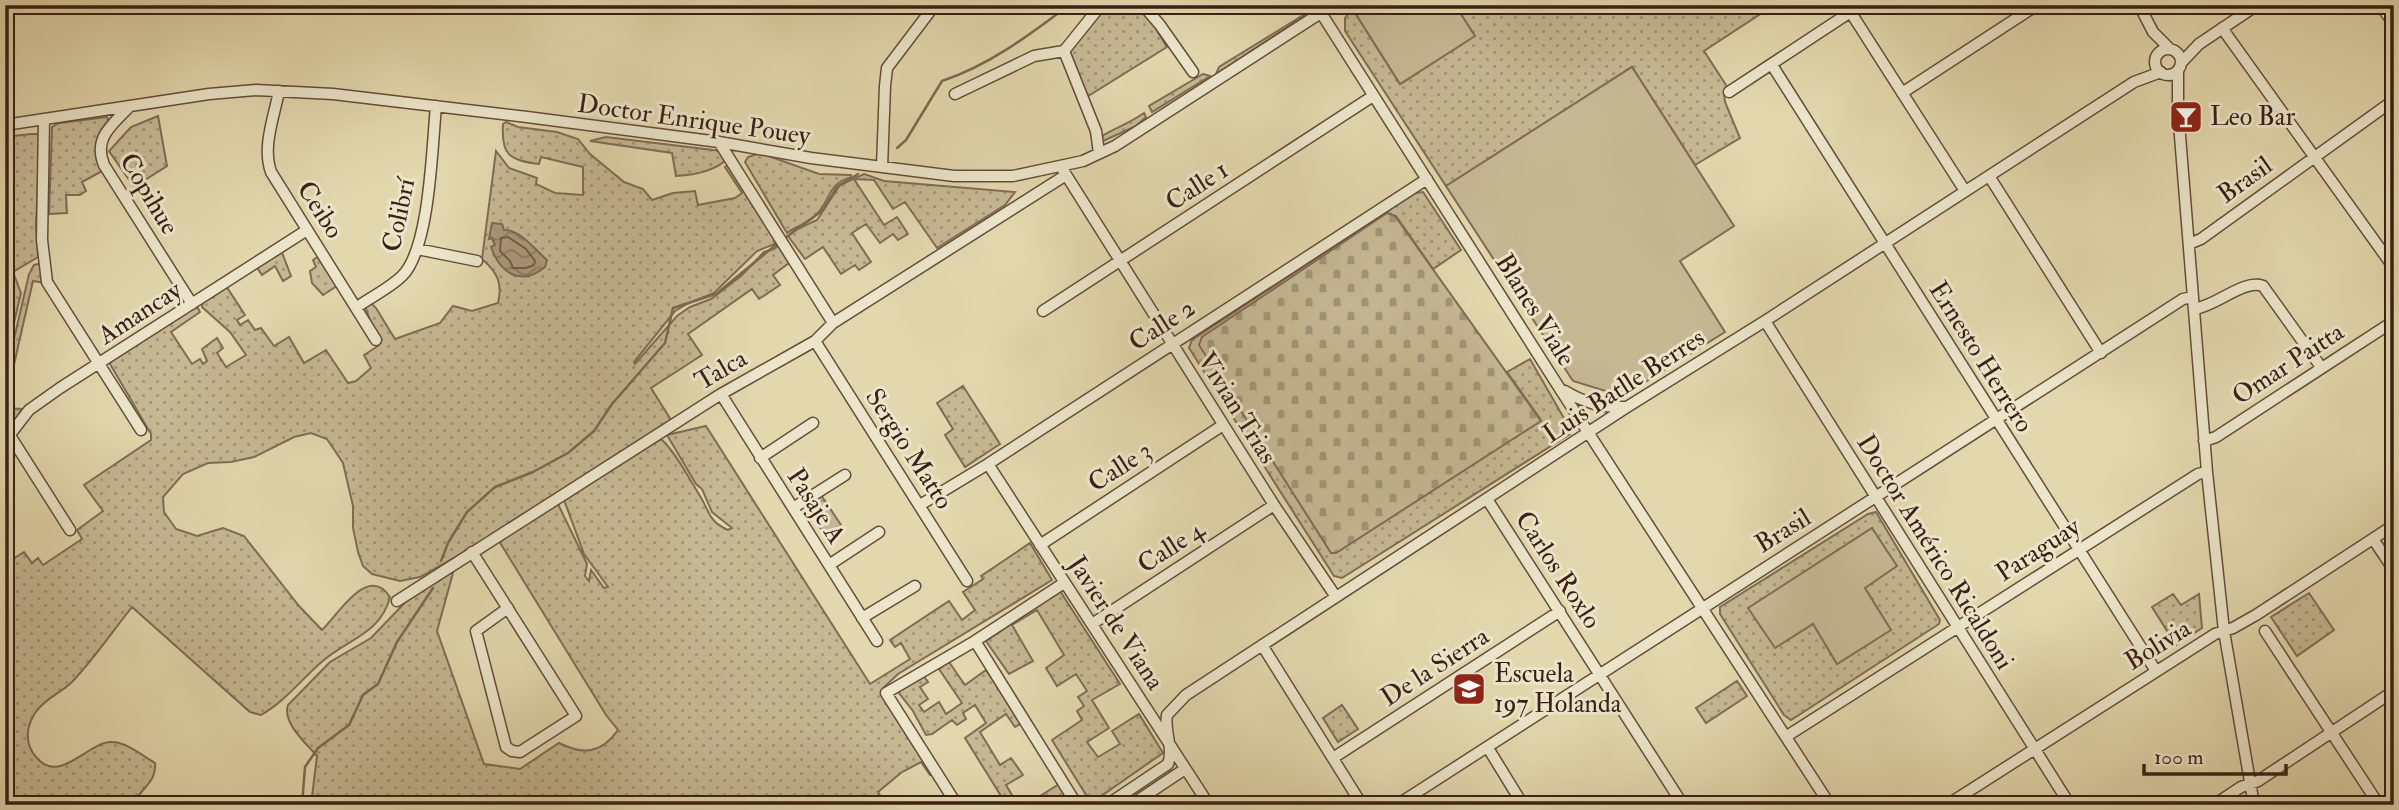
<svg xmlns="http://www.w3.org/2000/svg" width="2399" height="810" font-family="'IM FELL Double Pica',serif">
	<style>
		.grass { fill: url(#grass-dots); stroke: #806c54; stroke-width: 2 }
		.cemetery { fill: url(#cemetery-stones); stroke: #806c54; stroke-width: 2 }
		.pitch { fill: #c5b893; stroke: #806c54; stroke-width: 2 }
		.water { fill: url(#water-waves); stroke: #7d6851; stroke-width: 2 }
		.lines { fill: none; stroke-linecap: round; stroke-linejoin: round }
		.shore { stroke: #725c47; stroke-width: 2 }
		.stream { stroke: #7d6851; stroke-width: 2.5 }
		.minor-casing { stroke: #644d3b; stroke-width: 13 }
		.minor { stroke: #ece5ca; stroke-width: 10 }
		.labels { text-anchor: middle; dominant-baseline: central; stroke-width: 6; stroke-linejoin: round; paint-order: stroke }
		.poi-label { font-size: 26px; fill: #3a1f15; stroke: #ece5ca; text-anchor: start }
		.street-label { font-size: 26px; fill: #3a1f15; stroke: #ece5ca }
	</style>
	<defs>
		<pattern id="grass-dots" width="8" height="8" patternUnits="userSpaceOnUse" patternTransform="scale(1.75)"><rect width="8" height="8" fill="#c5b893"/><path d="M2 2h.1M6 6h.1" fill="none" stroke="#a19577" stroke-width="1.8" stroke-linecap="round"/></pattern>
		<pattern id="cemetery-stones" width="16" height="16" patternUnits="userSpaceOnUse" patternTransform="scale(1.75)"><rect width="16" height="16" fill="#c5b893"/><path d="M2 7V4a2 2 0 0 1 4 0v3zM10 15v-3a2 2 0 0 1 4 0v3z" fill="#a19577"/></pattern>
		<pattern id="water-waves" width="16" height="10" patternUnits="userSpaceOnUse" patternTransform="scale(1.75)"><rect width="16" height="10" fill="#a99879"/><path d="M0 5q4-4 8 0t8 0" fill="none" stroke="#8b7b62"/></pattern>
	</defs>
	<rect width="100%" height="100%" fill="#e2d7ad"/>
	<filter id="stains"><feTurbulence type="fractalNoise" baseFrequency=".00286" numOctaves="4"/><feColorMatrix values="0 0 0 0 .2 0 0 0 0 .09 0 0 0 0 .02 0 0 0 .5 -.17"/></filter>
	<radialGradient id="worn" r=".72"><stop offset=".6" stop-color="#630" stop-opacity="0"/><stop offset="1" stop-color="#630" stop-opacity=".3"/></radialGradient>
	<path class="grass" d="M1105,5H1141L1167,47L1085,98L1068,53Z
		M1455,5H1769L1771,7L1704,51L1728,88L1724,92L1725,102L1740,138L1695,165L1632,67L1446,186L1345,31V18L1352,8L1400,84L1474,36Z
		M1305,14L1306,15L1216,74L1219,67Z
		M1203,74L1210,76L1152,112L1149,106Z
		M1144,113L1146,117L1136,126L1101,142L1100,137C1115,128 1130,123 1144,113Z
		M158,116L167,166L134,187L109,151L131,127Z
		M107,117L109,123C96,142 92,148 104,170L82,182L86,191L80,195H66L67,213L49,214L52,127L59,123Z
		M506,122L518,127L557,132L578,139L590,154L624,182L643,189L652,200L673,193L695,191L698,205L735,198L742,193L725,167L732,163L777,243L757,251L714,293L687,304L675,311L634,362L635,364L677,316L690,307L711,299L741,276L764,252L774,249L782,242L793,260L773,275L780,285L759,299L752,289L688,334L702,355L651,388L671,420L466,551L420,577L400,581L372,574L363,566L358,552L353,528V506L343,463L327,439L311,433L294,437L254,457L231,462L208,463L183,474L163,497L164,512L176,529L197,536L223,528L244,536L299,606L322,630C338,615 368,563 390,597C381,633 349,639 324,660C302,678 286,701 261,715L250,712L132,607C112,632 94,659 72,682C61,693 45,698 35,713C32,718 28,727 28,733C27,743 30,750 36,757C60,786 88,741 112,742C126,742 143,756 155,763C157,783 140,788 133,805H5V564L24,552L32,563L38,558L43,565L82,539L77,530L103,511L84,485L151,440V434L110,364L112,359L196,305L200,312L171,332L192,364L200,359L203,364L207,361L202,349L217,338L223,348L217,353L226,367L246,355L230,332L202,307L203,301L226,286L245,315L237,320L240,325L248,320L255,330L261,328L274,346L289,337L304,363L326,350L348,383L356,381L371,368L364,355L378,346C379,329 365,318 365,302L369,301L376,308L395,339L440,323L453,306L472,311L498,303C503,283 497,272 482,259L496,151L509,168L537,178L536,184L555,193L583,195V167L541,157L539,164C509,160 501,155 503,124Z
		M31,134H40L36,226L38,257L13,272L21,293L5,361V137Z
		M606,137L721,151L727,159C714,172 693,175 676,176L672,153L590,141Z
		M757,154H763L819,174L851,175L852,177C826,184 832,200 815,216C807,224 796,226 787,233L745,162L748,157Z
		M864,174L884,181L1015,192L1005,205L937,248L905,202L893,209L874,180L854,179L884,225L897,217L908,234L898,240L893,234L880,243L866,224L852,233L871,262L859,270L855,265L841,274L823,247L805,259L788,236L795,230L817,220L840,185Z
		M1423,192L1461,250L1433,269L1396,216L1387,213L1541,420L1507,372L1530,359L1565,420L1570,434L1342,578L1334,576L1189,348L1192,340L1415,193Z
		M281,250L291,276L283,281L275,266L262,275L256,266Z
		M325,252L343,282L323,295L312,283L310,271L316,267L313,260Z
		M43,263L51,284L33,281L5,404V378L29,274L34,265Z
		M963,386L1000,444L965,467L945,435L953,429L937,403Z
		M5,408L22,409L5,437Z
		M706,426L870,684L910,659L901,643L895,647L890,640L949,601L962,620L975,610L963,592L983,579L981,576L1030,543L1052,580L898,674L883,688L882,693L933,775H930L921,762L902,772L878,792L886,805H311L317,756C306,743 282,723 288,705L330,662L371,638L417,590L450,569L453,573L437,631L484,764L520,769L559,743C583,755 601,754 618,730L606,715L499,541L558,504L587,564L585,576L589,581L591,570L604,588L608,587L584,554L564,500L661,439C675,451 690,480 700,496C710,512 708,521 728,530L732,528L712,512L702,489L696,484L667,435Z
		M819,492L841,525L825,535L805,505Z
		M1876,512L1940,620L1939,624L1791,720L1784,715L1720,614V607L1868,514Z
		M1060,591L1120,684L1092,700L1109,728L1087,742L1098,757L1120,744L1112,731L1139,714L1163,753L1091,803L1052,740L1082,720L1077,711L1084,706L1078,697L1087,691L1076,674L1057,686L1046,668L1064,655L1037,610L1012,625L1033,661L1009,674L986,641Z
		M2309,593L2334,630L2297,656L2271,617Z
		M2173,594L2181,605L2199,594L2202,628L2176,645L2152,607Z
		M949,662L965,685L986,670L1022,723L1015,727L1006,714L980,732L1000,765L1011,758L1023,775L1006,785L1018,805H987L1001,796L965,738L986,723L975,705L963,713L966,719L957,725L952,720L932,734L926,735L913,711L899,693L900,690L923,675L928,682L920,687L928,699L919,705L924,712L939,702L946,714L962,703L939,669Z
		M1737,681L1747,696L1706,723L1696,708Z
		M1342,705L1358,729L1338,742L1323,718Z
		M1168,770L1174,772L1125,805H1116Z
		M1059,784L1073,805H1026Z"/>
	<path class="cemetery" d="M1387,213L1395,216L1541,421L1336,553H1331L1199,345L1202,337Z"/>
	<path class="pitch" d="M1355,5H1455L1475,36L1400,84L1352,8Z
		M1632,67L1734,226L1680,261L1725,332L1634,389L1615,394L1573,381L1446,186Z
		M1872,528L1897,566L1865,588L1891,630L1837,664L1813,624L1775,648L1748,608Z"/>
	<path class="water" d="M492,223L502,224L504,230C520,229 536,251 547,260L545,267C521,287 500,273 491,247L495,245L492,238L489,239Z"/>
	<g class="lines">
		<path class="shore" d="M508,237L526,249L535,261L534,265L526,268H513L510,261L500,251L501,238Z"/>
		<path class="stream" d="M897,148L906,140L942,81C990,65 1029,35 1069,5
			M785,238L823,210L837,187L858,174
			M441,561L448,543L467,512L495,487L533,472L568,453L594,431L612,404L665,343L673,308L716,294L778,243
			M302,805L305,767L318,748L349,725L363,695L378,684L397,642L433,588"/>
		<defs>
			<path id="minor" d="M1143,5L1160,25L1193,72
				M1316,5L1560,389L1830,805
				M1846,5L1965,191
				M2139,5L2153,32L2170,49
				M2380,5L2394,24
				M2222,28L2394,268
				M2155 62a13 13 0 1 1 26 0a13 13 0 1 1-26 0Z
				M1064,51L1096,131L1099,153
				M2181,63L2199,44L2257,5
				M1772,65L2156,671
				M2178,70V111L2207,472L2224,631L2254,805
				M279,91C274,117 262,147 271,172L376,340
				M1729,92L1861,5
				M1902,93L2037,5
				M955,94L1034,56L1064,51L1101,5
				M129,107C112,125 93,138 104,165L192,304
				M44,119L42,240L47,282L141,430
				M5,125L209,94L256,90L333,94L527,117L719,142L811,158L954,176H1013L1083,161L1115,146L1333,5
				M719,142L833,323
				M882,167L885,86L887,68L931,10L937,5
				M1063,170L1274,505L1336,597
				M1989,176L2101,353
				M2189,244L2201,239L2394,100
				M417,249L477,261
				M357,307C371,297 390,288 402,276C430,249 432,146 436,106
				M2194,309C2217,306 2243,279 2263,286L2321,367
				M1043,311L1373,96
				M1765,321L2070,805
				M815,341L967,581
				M1565,391C1585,403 1603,408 1627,407
				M721,394L877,641
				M9,434L70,530
				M5,441L29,410L60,388L307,230
				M2204,441L2216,437L2394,321
				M760,458L813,423
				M988,464L1209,805
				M1487,499L1683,805
				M920,505L988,464L1427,179
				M793,508L845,475
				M2373,539L2394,570
				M1040,545L1223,425
				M472,552L576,716L520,752L512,751L506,747L476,631L508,608
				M829,565L879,532
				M397,601L721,394L815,341L833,323L1066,175
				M862,618L915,586
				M1092,624L1274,505
				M2265,631L2379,805
				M975,641L1077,805
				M1262,645L1362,805
				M1787,736L2198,474L2207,472
				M1488,748L1523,805
				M1333,758L1560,611
				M957,805L886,693L975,641L1064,583
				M1107,805L1168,764C1174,748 1164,732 1167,715L1186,695L1627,407L1765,321L2134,82L2161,72
				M1131,805L1185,769
				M1397,805L2183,299L2193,297
				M1947,805L2215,634L2233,628L2256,615L2394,525
				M2214,805L2241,787L2258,781L2394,691"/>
		</defs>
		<use href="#minor" class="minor-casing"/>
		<use href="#minor" class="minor"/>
	</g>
	<defs>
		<symbol id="bar-square" viewBox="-11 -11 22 22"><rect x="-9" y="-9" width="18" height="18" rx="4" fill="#8f2418" stroke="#ece5ca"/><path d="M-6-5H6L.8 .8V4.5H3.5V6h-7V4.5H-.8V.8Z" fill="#fff"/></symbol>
		<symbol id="school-square" viewBox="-11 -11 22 22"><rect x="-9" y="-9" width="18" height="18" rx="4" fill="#8f2418" stroke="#ece5ca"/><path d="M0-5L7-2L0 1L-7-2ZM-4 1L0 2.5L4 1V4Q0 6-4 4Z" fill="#fff"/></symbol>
	</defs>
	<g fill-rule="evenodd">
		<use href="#bar-square" x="2167" y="98" width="38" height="38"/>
		<use href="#school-square" x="1450" y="670" width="38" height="38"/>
	</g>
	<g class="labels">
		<g class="poi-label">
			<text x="2210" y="117">Leo Bar</text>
			<text x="1494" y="674">Escuela<tspan x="1494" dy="30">197 Holanda</tspan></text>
		</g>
		<g class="street-label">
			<text transform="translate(694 120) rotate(8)">Doctor Enrique Pouey</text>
			<text transform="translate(2245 180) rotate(-36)">Brasil</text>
			<text transform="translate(1197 186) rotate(-33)">Calle 1</text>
			<text transform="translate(149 194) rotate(59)">Copihue</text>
			<text transform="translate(320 210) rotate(57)">Ceibo</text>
			<text transform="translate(399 215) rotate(-78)">Colibrí</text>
			<text transform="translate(1535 310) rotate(58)">Blanes Viale</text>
			<text transform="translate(140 313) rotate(-33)">Amancay</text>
			<text transform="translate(1162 325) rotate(-33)">Calle 2</text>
			<text transform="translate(1981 357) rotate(58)">Ernesto Herrero</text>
			<text transform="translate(2288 364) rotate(-33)">Omar Paitta</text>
			<text transform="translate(721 370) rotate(-30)">Talca</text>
			<text transform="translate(1624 386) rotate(-33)">Luis Batlle Berres</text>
			<text transform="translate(1237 408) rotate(58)">Vivian Trias</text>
			<text transform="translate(909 449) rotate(57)">Sergio Matto</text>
			<text transform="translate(1120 467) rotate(-33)">Calle 3</text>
			<text transform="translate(816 506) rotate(57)">Pasaje A</text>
			<text transform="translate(1783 531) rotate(-32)">Brasil</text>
			<text transform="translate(1171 547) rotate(-33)">Calle 4</text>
			<text transform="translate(2038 550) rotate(-33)">Paraguay</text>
			<text transform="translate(1935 552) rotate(58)">Doctor Américo Ricaldoni</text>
			<text transform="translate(1558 570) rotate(57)">Carlos Roxlo</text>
			<text transform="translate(1116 623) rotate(57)">Javier de Viana</text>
			<text transform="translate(2158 645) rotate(-32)">Bolivia</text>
			<text transform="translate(1435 667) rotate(-33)">De la Sierra</text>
		</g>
	</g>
	<rect width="2399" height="810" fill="none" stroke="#e2d7ad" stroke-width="28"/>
	<rect x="7" y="7" width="2385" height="796" fill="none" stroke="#3a1f15" stroke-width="3.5"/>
	<rect x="14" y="14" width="2371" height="782" fill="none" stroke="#3a1f15" stroke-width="2"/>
	<path d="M2144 764v10h142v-10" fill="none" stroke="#3a1f15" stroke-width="3.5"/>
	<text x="2154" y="764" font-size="21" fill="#3a1f15" stroke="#ece5ca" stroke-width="5" paint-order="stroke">100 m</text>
	<rect width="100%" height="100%" filter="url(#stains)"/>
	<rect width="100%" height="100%" fill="url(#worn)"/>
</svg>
